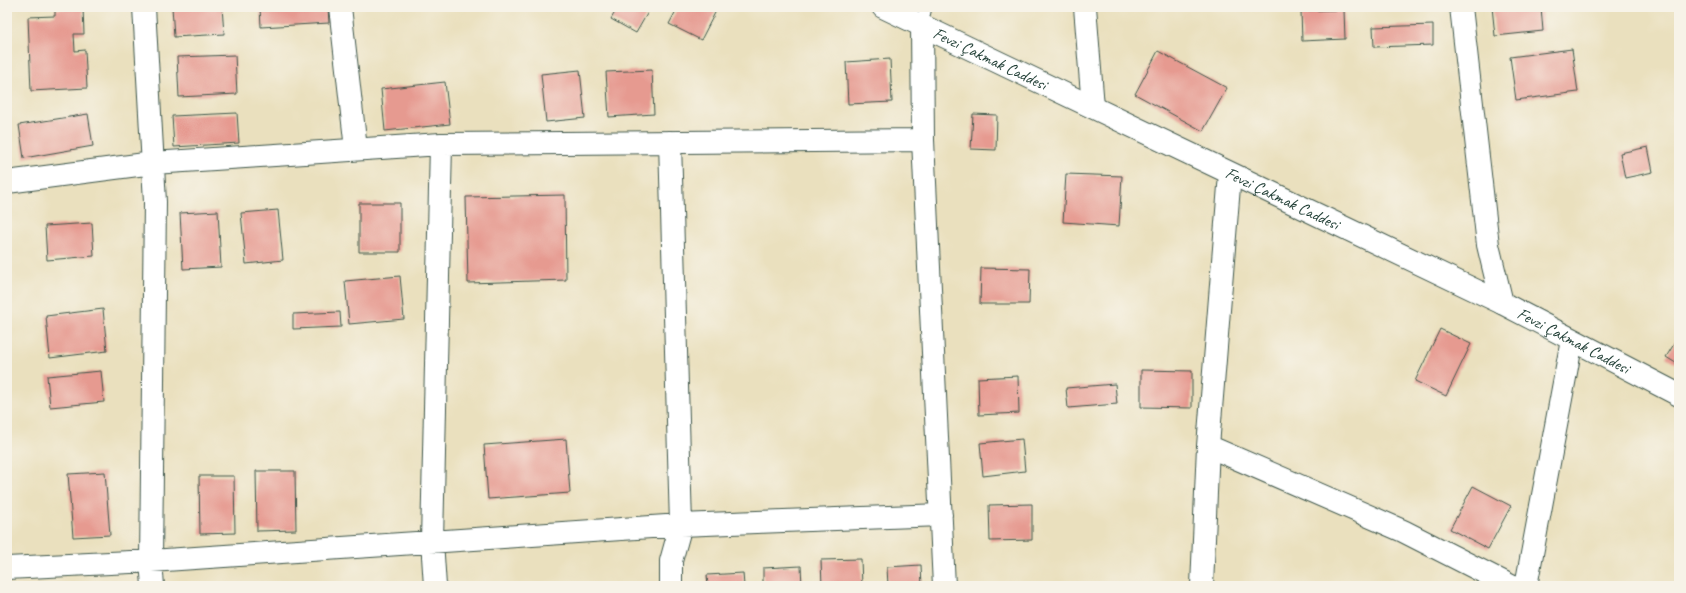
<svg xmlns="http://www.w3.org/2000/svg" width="1686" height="593" font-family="Caveat,sans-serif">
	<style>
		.building { fill: #e69a90 }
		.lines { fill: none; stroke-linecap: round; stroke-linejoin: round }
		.lane-casing { stroke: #3d5549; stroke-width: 13 }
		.street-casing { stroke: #3d5549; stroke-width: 24 }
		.secondary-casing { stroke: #3d5549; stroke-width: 24 }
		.lane { stroke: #fff; stroke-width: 11 }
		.street { stroke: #fff; stroke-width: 22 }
		.secondary { stroke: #fff; stroke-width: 22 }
		.labels { text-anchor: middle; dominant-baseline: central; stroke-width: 4; stroke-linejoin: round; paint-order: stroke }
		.street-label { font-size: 17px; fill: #1f3d34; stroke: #f7f3e8 }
	</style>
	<rect width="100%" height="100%" fill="#f7f3e8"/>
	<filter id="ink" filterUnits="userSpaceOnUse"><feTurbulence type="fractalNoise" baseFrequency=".025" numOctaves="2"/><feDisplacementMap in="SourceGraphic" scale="8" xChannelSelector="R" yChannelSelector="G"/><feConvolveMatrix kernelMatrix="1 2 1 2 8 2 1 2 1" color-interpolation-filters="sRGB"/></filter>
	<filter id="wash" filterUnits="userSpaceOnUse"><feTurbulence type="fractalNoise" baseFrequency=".012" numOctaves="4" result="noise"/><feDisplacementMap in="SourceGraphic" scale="16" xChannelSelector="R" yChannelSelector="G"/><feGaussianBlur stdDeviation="0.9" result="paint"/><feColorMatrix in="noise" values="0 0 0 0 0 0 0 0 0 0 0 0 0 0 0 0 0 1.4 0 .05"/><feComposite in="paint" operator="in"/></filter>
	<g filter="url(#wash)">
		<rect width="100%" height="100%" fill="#eae0be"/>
		<g id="blocks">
			<path class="building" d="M172,7H222L224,34L174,37Z
				M260,7H328L329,23L261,27Z
				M618,7H651L636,33L611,19Z
				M678,7H718L701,40L669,24Z
				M1492,7H1541L1543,31L1495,36Z
				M83,8L84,34H74L75,51L85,50L87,88L31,91L28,17L55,16V9Z
				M1344,10L1345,39L1302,41L1301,11Z
				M1433,25V45L1374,47L1373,27Z
				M1572,49L1578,92L1516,100L1510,57Z
				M1158,51L1227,88L1203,131L1135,94Z
				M235,55L237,94L179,97L177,57Z
				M890,59L892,102L848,104L846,62Z
				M580,70L585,118L546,122L541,74Z
				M652,70L654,114L609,117L606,72Z
				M445,82L450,124L385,131L381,89Z
				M237,113L239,143L174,147L172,116Z
				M88,114L93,146L24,158L19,125Z
				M973,114L997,115L996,150L971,149Z
				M1648,147L1653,172L1625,178L1620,153Z
				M1066,174L1122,176L1119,226L1063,222Z
				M565,195L566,280L468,283L466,197Z
				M359,203H400V252H359Z
				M278,210L283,260L246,264L241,213Z
				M218,211L221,267L183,269L180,213Z
				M92,223L94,256L47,260L45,226Z
				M981,268L1030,269L1029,304H980Z
				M400,276L404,319L349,324L345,281Z
				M103,309L107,351L50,358L46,316Z
				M340,312L341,327L293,329V314Z
				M1440,329L1471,344L1446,396L1415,381Z
				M1679,336V365L1666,357Z
				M1141,370L1192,371V408L1141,407Z
				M101,371L104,402L50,407L47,376Z
				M1018,376L1019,413L979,415L978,378Z
				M1115,384L1117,404L1068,408L1066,388Z
				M566,439L570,493L488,499L484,445Z
				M1022,439L1025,471L983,476L980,443Z
				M256,471H295L296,530L257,531Z
				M105,472L110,535L73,537L68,474Z
				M199,476H234L235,533L200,534Z
				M1473,486L1511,506L1488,549L1450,529Z
				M1032,504V540L990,541L989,505Z
				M861,559L862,586H822L821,560Z
				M921,565L922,586H888L887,567Z
				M801,566L802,586H763V568Z
				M743,573L744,586H708L707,575Z"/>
		</g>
	</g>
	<g filter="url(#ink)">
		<use href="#blocks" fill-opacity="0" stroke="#3d5549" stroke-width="1"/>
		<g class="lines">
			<defs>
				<path id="lane" d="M922,25L926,7"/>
				<path id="street" d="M144,7L155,202L151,561L153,586
					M340,7L356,149
					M1461,7L1488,245L1502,303
					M922,25L923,140L944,586
					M670,142L681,525L671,561V586
					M7,182L153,163L441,144L923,140
					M1208,446L1403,531L1511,586
					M7,568L151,561L681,525L941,515
					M435,586L432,541L441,144
					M1202,586L1208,446L1230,174
					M1526,586L1572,340"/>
				<g id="secondary">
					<path id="s1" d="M883,7L1502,303L1679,395"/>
					<path d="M1085,7L1093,107"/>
				</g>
			</defs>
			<use href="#lane" class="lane-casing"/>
			<use href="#street" class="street-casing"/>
			<use href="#secondary" class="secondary-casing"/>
			<use href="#lane" class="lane"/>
			<use href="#street" class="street"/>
			<use href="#secondary" class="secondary"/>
		</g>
	</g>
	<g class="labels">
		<g class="street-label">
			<text stroke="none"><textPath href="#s1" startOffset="119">Fevzi Çakmak Caddesi</textPath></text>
			<text stroke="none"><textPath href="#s1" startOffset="443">Fevzi Çakmak Caddesi</textPath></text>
			<text stroke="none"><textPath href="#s1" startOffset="767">Fevzi Çakmak Caddesi</textPath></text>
		</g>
	</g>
	<rect width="1686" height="593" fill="none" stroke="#f7f3e8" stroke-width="24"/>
</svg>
